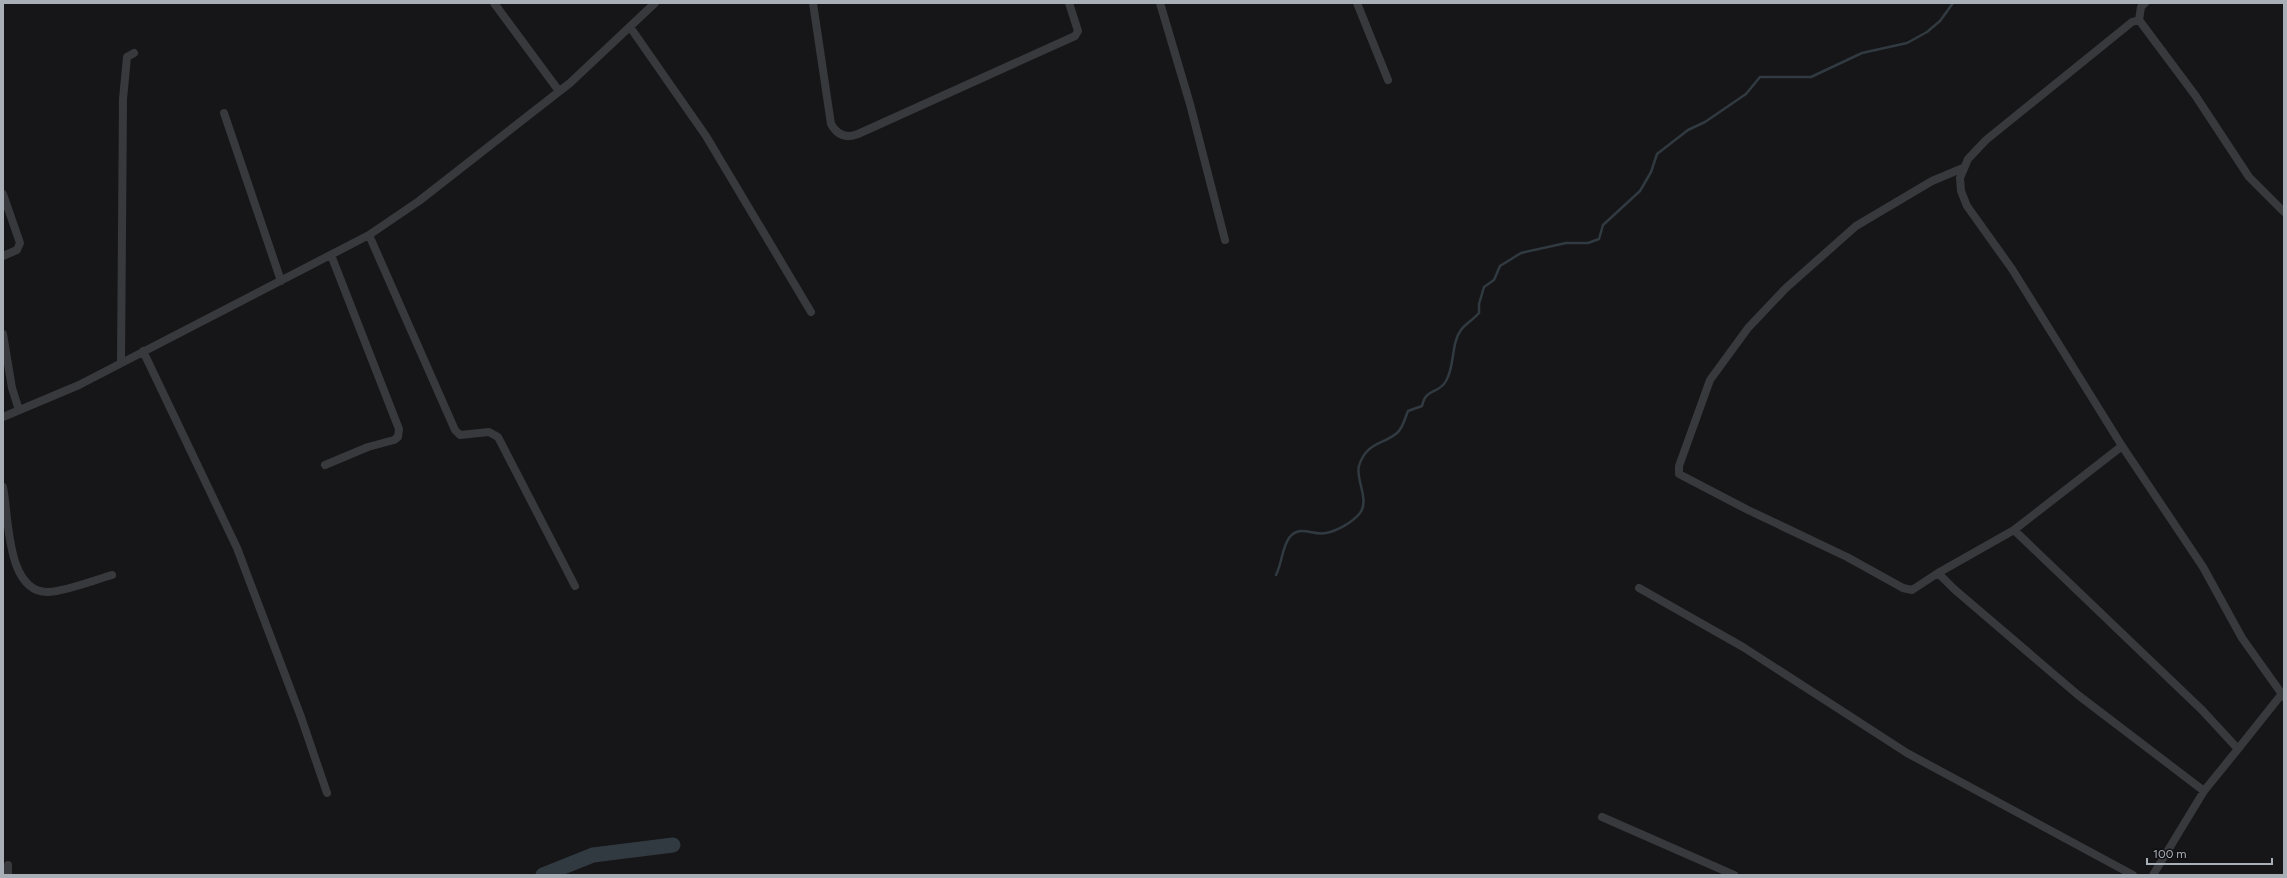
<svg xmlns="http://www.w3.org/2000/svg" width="2287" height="878" font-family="Figtree,sans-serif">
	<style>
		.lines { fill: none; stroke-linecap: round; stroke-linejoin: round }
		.stream { stroke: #303a40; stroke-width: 2.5 }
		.river { stroke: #303a40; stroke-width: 15 }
		.minor { stroke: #37393d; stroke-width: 8 }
	</style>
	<rect width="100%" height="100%" fill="#161618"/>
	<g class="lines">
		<path class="stream" d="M1276,575C1282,563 1282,548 1289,538C1299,524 1313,536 1326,533C1337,531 1353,522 1360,513C1370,500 1355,478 1359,466C1366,442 1383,445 1397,433C1403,428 1405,418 1408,411L1422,406C1426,387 1438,395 1446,381C1455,366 1451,343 1461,330C1464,325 1474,319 1479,313V304L1484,287L1494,280L1500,266L1521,253L1566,243H1588L1599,239L1603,225L1640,191L1651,172L1657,154L1688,130L1705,122L1746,94L1760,77H1811L1862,53L1907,43L1927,32L1940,21L1953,3"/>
		<path class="river" d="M543,875L593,855L673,845"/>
		<path class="minor" d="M494,3L559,91
			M813,3L831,124C837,135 846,139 858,134L1075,36L1078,31L1069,3
			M1160,3L1190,104L1225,240
			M1357,3L1388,80
			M2139,20L2141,7L2145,3
			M630,27L706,136L811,312
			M224,113L281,281
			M1963,168L1932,181L1856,226L1786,288L1748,328L1710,380L1679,466V474L1748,510L1847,557L1903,588L1912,590L1938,573L1954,589L2078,695L2204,791
			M3,194L20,243L17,250L3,256
			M2284,212L2249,177L2195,95L2139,20L2132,22L1986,140L1968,159L1960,178L1961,191L1967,206L2012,269L2122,446L2203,567L2242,638L2284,697
			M369,235L455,430L460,435L489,432L498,437L575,586
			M3,334L12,388L19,410
			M143,351L237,548L301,717L327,793
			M121,363L123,99L127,57L134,53
			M3,417L79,385L369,235L419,201L570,83L655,3
			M325,465L368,447L394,440L398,437L399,429L331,255
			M3,487C9,516 6,594 49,592C66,591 95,580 112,575
			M2014,530L2122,446
			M1938,573L2014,530L2202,710L2238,749L2204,791L2153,875
			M1639,588L1743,647L1907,753L2133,875
			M2238,749L2281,695
			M1602,817L1734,875
			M8,865V875"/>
	</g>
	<rect width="2287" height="878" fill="none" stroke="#a9afb7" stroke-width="8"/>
	<path d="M2147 858v6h125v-6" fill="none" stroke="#a9afb7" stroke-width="2"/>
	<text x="2153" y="858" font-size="12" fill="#a9afb7" stroke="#111113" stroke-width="3" paint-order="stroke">100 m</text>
</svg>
